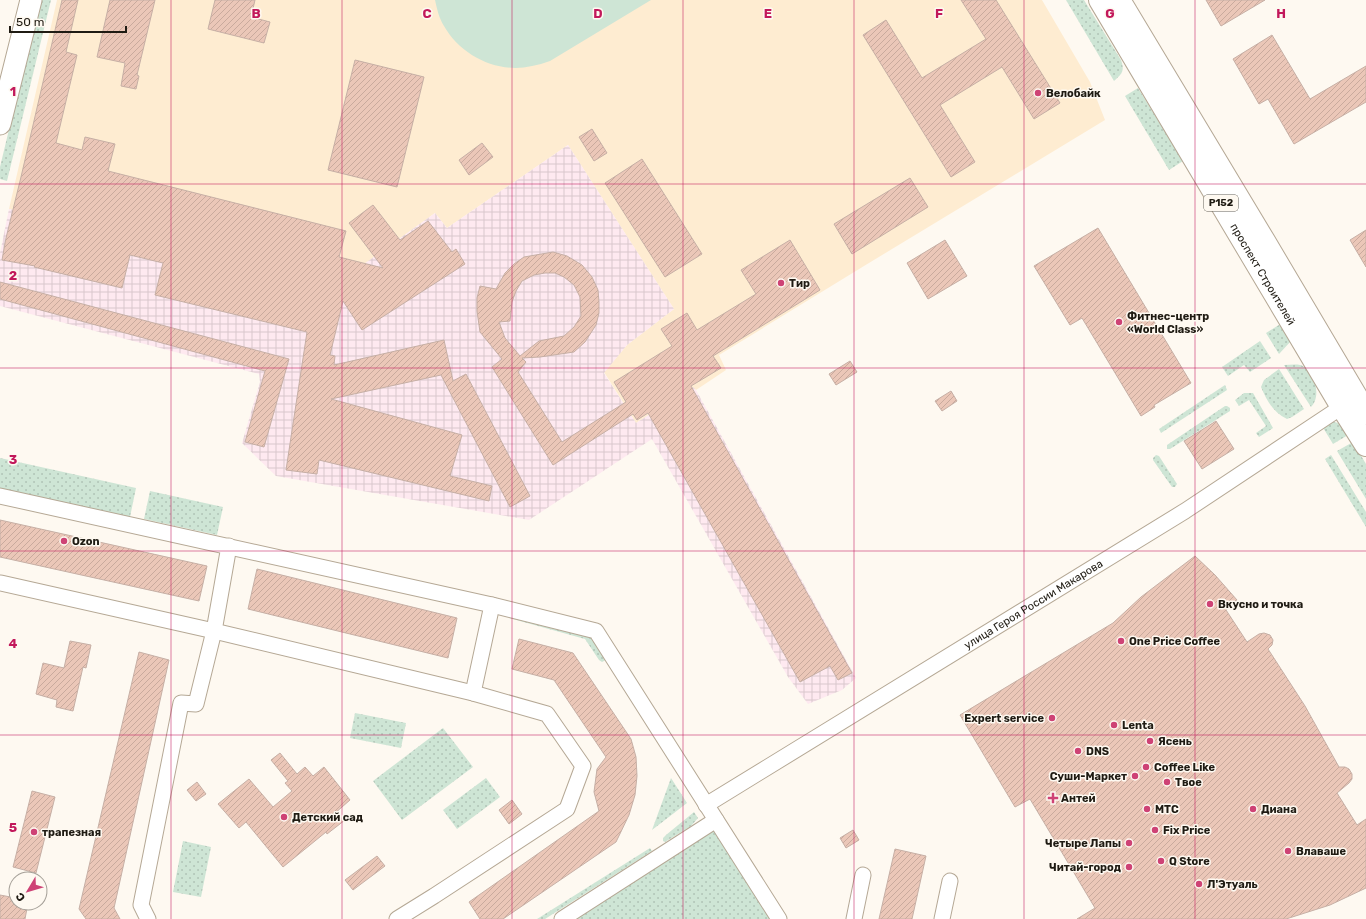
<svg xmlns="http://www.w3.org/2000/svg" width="1366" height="919" font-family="Rubik,sans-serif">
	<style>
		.built { fill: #feecd1 }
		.industrial { fill: url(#industrial-grid) }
		.grass { fill: url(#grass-dots) }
		.pitch { fill: #cee5d5 }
		.building { fill: url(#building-hatch); stroke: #c6afa5; fill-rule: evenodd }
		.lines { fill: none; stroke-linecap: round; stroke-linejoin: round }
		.street-casing { stroke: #b5a895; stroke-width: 17 }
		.secondary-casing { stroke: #b5a895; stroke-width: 23 }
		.primary-casing { stroke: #b5a895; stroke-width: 24 }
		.street { stroke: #fff; stroke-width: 15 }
		.secondary { stroke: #fff; stroke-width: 21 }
		.primary { stroke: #fff; stroke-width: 22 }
		.grid { fill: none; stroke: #c2185b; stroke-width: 1; stroke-opacity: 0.55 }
		.poi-dot { fill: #ce4275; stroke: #fef9f1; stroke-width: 1.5 }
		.labels { text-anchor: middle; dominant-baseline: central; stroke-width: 3; stroke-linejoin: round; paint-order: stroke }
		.shield { fill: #fef9f1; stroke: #625e56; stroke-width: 1 }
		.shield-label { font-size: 10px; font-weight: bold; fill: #1f1b13 }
		.poi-label { font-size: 11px; font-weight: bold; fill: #1f1b13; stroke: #fef9f1; text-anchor: start }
		.street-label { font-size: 11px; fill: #1f1b13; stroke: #fef9f1 }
		.grid-label { font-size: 13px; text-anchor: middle; font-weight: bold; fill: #c2185b; stroke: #fef9f1; stroke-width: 3; stroke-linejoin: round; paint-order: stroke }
	</style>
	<defs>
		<pattern id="industrial-grid" width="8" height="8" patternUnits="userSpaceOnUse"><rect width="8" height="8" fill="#fee9f0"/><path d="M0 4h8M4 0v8" fill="none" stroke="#d9c7cd"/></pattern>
		<pattern id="grass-dots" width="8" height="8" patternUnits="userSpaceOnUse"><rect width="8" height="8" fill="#cee5d5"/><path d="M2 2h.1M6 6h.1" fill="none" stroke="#b0c4b6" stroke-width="1.8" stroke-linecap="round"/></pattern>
		<pattern id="building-hatch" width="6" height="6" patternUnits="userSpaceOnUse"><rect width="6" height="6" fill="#ebc7b8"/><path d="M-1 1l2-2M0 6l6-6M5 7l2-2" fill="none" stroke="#c9aa9d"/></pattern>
	</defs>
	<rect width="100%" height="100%" fill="#fef9f1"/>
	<path class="built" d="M57,0H1042L1090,82L1105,120L864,266L719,355L726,370L696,390L693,388L636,423L604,372L627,345L674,309L568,145L447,228L435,213L351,274L178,249L9,209Z"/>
	<path class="industrial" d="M568,145L674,309L627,345L604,373L636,423L693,387L696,390L856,678L842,690L808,704L788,677L652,439L529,520L276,476L242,443L260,382L259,374L0,306V253L9,209L178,249L350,274L435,213L447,228Z"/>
	<path class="grass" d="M40,0H51L7,181L0,179V167Z
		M1066,0H1084L1121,60C1125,71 1122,74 1114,81Z
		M1138,88L1183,161L1169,170L1125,96Z
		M1282,323L1291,341L1279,354L1266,333Z
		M1260,341L1271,358L1250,372L1244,365L1228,376L1222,367Z
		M1284,365C1289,365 1295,364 1300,365C1315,369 1322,397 1311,407Z
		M1279,369L1304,409L1292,417L1287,419C1273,412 1267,401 1261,387L1264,380Z
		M1225,385L1227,390L1161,433L1159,429Z
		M1244,393H1253L1273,428L1259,437L1256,433L1266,426L1249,400L1239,406L1235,400Z
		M1225,406H1227L1230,408V411L1170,449H1167V445Z
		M1331,422C1341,421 1343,428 1348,435L1333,444L1322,426Z
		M1353,442L1366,464V499L1337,451Z
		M1156,455L1159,456L1177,484L1175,487H1172L1153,460V458Z
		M1331,455L1366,512V527L1325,459Z
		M0,458L136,488L130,517L0,489Z
		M150,491L223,507L217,535L144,519Z
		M509,615L591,635L606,660L602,662L599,660L585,639L509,618Z
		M355,713L406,723L401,748L350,738Z
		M443,728L473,767L402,820L373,781Z
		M486,778L500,797L457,829L443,810Z
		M671,778L687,803L652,830Z
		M694,812L698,818L691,826L665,842L663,841V838L666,835Z
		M714,824L776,919H567Z
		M183,841L211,847L201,897L173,892Z
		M650,848L652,851L545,919H537Z"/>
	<path class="pitch" d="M435,0H651L550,61C544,63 538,65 532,66C498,74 461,56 444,26C439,18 437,9 435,0Z"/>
	<path class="building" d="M62,0H78L66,52L77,55L56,143L82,150L85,137L115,144L108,171L346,231L339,257L383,268L349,223L373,205L400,240L428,221L452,252L456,249L465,264L362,330L343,301L330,355L335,356L334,365L444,340L453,381L466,374L530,496L510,507L441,375L331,399L462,435L450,476L492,486L489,501L319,460L317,474L286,470L307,332L155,295L163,263L130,255L122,288L34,267L35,266L2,260L6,238L21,177Z
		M110,0H155L137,75L139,76L136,89L121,86L125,63L97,57Z
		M215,0H255L251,17L270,22L264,43L208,29Z
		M961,0H996L1060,103L1034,119L1002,67L940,105L975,162L951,177L863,35L886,20L922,78L986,39Z
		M1206,0H1265L1221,26Z
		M1272,35L1310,99L1366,66V102L1294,144L1268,99L1259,104L1233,59Z
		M355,60L424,77L397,187L328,170Z
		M592,129L607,153L594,161L579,137Z
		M482,143L493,157L469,175L459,160Z
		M642,159L702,254L665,277L605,183Z
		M910,178L928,207L852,254L834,224Z
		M1098,228L1191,383L1154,405L1155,407L1141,416L1082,318L1070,325L1034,266Z
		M1366,230V267L1350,240Z
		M790,240L820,290L713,356L721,368L691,386L852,673L838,680L830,666L800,682L648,413L637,420L633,414L553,465L492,367L502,359L480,332L477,311V298L480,286L496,289L505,273L514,264L524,257L553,252L567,256L582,265L592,277L598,290L599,302V313L596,325L585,342L574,352L540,357L522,358L526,362L518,372L562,442L626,402L614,382L672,346L661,329L687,313L697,330L756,294L741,270ZM545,273H555L564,277L574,285L580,297L581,316L574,327L564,336L539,341L520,356L505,338L499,322L510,321L512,302L516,291L522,281L534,275Z
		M945,240L967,276L928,299L907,263Z
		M0,282L289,359L264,447L245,442L265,371L0,299Z
		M850,361L857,372L836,385L829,374Z
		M951,391L957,401L942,411L935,401Z
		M1216,421L1234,449L1202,469L1184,441Z
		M0,520L207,566L199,601L0,557Z
		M1195,556L1215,575L1237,600L1226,610L1247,642L1259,634L1264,633L1270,635L1273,640L1272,645L1268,649L1305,706L1339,767H1345L1349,769L1352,774V779L1349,783L1337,793L1357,825L1366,819V888L1330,905L1286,919H1077L1095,908L1030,799L1015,807L960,715L1113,623L1141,597Z
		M257,569L457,618L448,658L248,609Z
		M519,639L573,653L631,739L636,757L637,776L635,795L629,815L616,842L503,919H480L469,902L599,811L594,792L597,769L606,757L554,680L512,669Z
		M70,641L91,645L86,668L83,667L73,711L56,707L57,700L36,694L43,663L64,668Z
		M139,652L169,660L114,908L120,919H86L79,909Z
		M280,753L297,774L305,767L313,776L324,767L350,800L334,814L345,820L327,834L326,832L283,867L246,822L239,828L218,804L249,779L273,807L292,791L285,783L288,781L271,760Z
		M197,782L206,794L196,801L187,790Z
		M32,791L55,797L36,873L13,867Z
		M512,800L522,814L509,824L499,810Z
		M853,830L859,840L846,848L840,838Z
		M895,849L926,856L912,919H879Z
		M377,856L385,866L353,890L345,880Z
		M0,895L16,898V903H28L25,919H0Z"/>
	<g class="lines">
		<defs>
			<g id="street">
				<path d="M0,496L492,605L596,631L779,919"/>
				<path d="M1,583L214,631L473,693L547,714L583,766L567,809L434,896L397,919"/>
				<path d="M473,693L492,605"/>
				<path id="s1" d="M706,805L1185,511L1349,402"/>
				<path d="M148,919L141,905L181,703L196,704L214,631L229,546"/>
				<path d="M562,919L716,820"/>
				<path d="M854,919L863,875"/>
				<path d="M942,919L950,881"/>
			</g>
			<path id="secondary" d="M0,124L31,0"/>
			<g id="primary">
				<path id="s2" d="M1100,0L1342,407L1366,445"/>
				<path d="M1119,0L1264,241L1366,413"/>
			</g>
		</defs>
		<use href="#street" class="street-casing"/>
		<use href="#secondary" class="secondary-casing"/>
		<use href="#primary" class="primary-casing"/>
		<use href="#street" class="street"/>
		<use href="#secondary" class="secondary"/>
		<use href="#primary" class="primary"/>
	</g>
	<path class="grid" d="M171,0V919M342,0V919M512,0V919M683,0V919M854,0V919M1024,0V919M1195,0V919M0,184H1366M0,368H1366M0,551H1366M0,735H1366"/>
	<g class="poi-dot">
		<circle cx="1038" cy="93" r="4"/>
		<circle cx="781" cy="283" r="4"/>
		<circle cx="1119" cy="322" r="4"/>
		<circle cx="64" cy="541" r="4"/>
		<circle cx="1210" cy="604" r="4"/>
		<circle cx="1121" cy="641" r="4"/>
		<circle cx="1052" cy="718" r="4"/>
		<circle cx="1114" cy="725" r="4"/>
		<circle cx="1150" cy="741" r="4"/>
		<circle cx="1078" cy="751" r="4"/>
		<circle cx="1146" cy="767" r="4"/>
		<circle cx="1135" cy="776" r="4"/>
		<circle cx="1167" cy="782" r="4"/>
		<path d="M1051 792h4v4h4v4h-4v4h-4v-4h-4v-4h4z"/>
		<circle cx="1147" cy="809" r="4"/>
		<circle cx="1253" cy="809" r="4"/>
		<circle cx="284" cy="817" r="4"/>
		<circle cx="1155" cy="830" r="4"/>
		<circle cx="34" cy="832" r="4"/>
		<circle cx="1129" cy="843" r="4"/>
		<circle cx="1288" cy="851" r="4"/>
		<circle cx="1161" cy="861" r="4"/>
		<circle cx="1129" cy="867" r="4"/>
		<circle cx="1199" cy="884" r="4"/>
	</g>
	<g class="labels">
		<rect class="shield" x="1204" y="195" width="34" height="16" rx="3"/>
		<g class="shield-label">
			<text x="1221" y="203">Р152</text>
		</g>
		<g class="poi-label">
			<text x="1046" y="93">Велобайк</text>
			<text x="789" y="283">Тир</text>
			<text x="1127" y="316">Фитнес-центр<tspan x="1127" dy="13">«World Class»</tspan></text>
			<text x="72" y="541">Ozon</text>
			<text x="1218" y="604">Вкусно и точка</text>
			<text x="1129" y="641">One Price Coffee</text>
			<text x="1044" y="718" text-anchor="end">Expert service</text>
			<text x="1122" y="725">Lenta</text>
			<text x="1158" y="741">Ясень</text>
			<text x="1086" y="751">DNS</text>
			<text x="1154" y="767">Coffee Like</text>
			<text x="1127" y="776" text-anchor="end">Суши-Маркет</text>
			<text x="1175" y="782">Твое</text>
			<text x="1061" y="798">Антей</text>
			<text x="1155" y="809">МТС</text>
			<text x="1261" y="809">Диана</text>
			<text x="292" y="817">Детский сад</text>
			<text x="1163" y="830">Fix Price</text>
			<text x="42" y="832">трапезная</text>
			<text x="1121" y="843" text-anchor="end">Четыре Лапы</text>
			<text x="1296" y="851">Влаваше</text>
			<text x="1169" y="861">Q Store</text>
			<text x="1121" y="867" text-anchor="end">Читай-город</text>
			<text x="1207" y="884">Л'Этуаль</text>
		</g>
		<g class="street-label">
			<text stroke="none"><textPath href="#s2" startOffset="319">проспект Строителей</textPath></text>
			<text stroke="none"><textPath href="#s1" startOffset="384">улица Героя России Макарова</textPath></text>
		</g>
	</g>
	<g class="grid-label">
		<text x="256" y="18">B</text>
		<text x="427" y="18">C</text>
		<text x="598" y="18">D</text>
		<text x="768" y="18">E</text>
		<text x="939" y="18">F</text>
		<text x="1110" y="18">G</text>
		<text x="1281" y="18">H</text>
		<text x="13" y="96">1</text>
		<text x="13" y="280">2</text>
		<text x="13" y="464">3</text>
		<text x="13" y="648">4</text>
		<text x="13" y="832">5</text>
	</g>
	<g transform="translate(28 891) rotate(232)"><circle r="19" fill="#fef9f1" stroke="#a5a098"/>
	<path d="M0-3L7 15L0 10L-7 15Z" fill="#ce4275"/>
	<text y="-6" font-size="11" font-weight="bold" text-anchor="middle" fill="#1f1b13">С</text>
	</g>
	<path d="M10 26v6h116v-6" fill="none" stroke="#1f1b13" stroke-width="2"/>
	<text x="16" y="26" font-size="12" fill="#1f1b13" stroke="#fef9f1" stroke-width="3" paint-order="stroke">50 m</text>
</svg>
